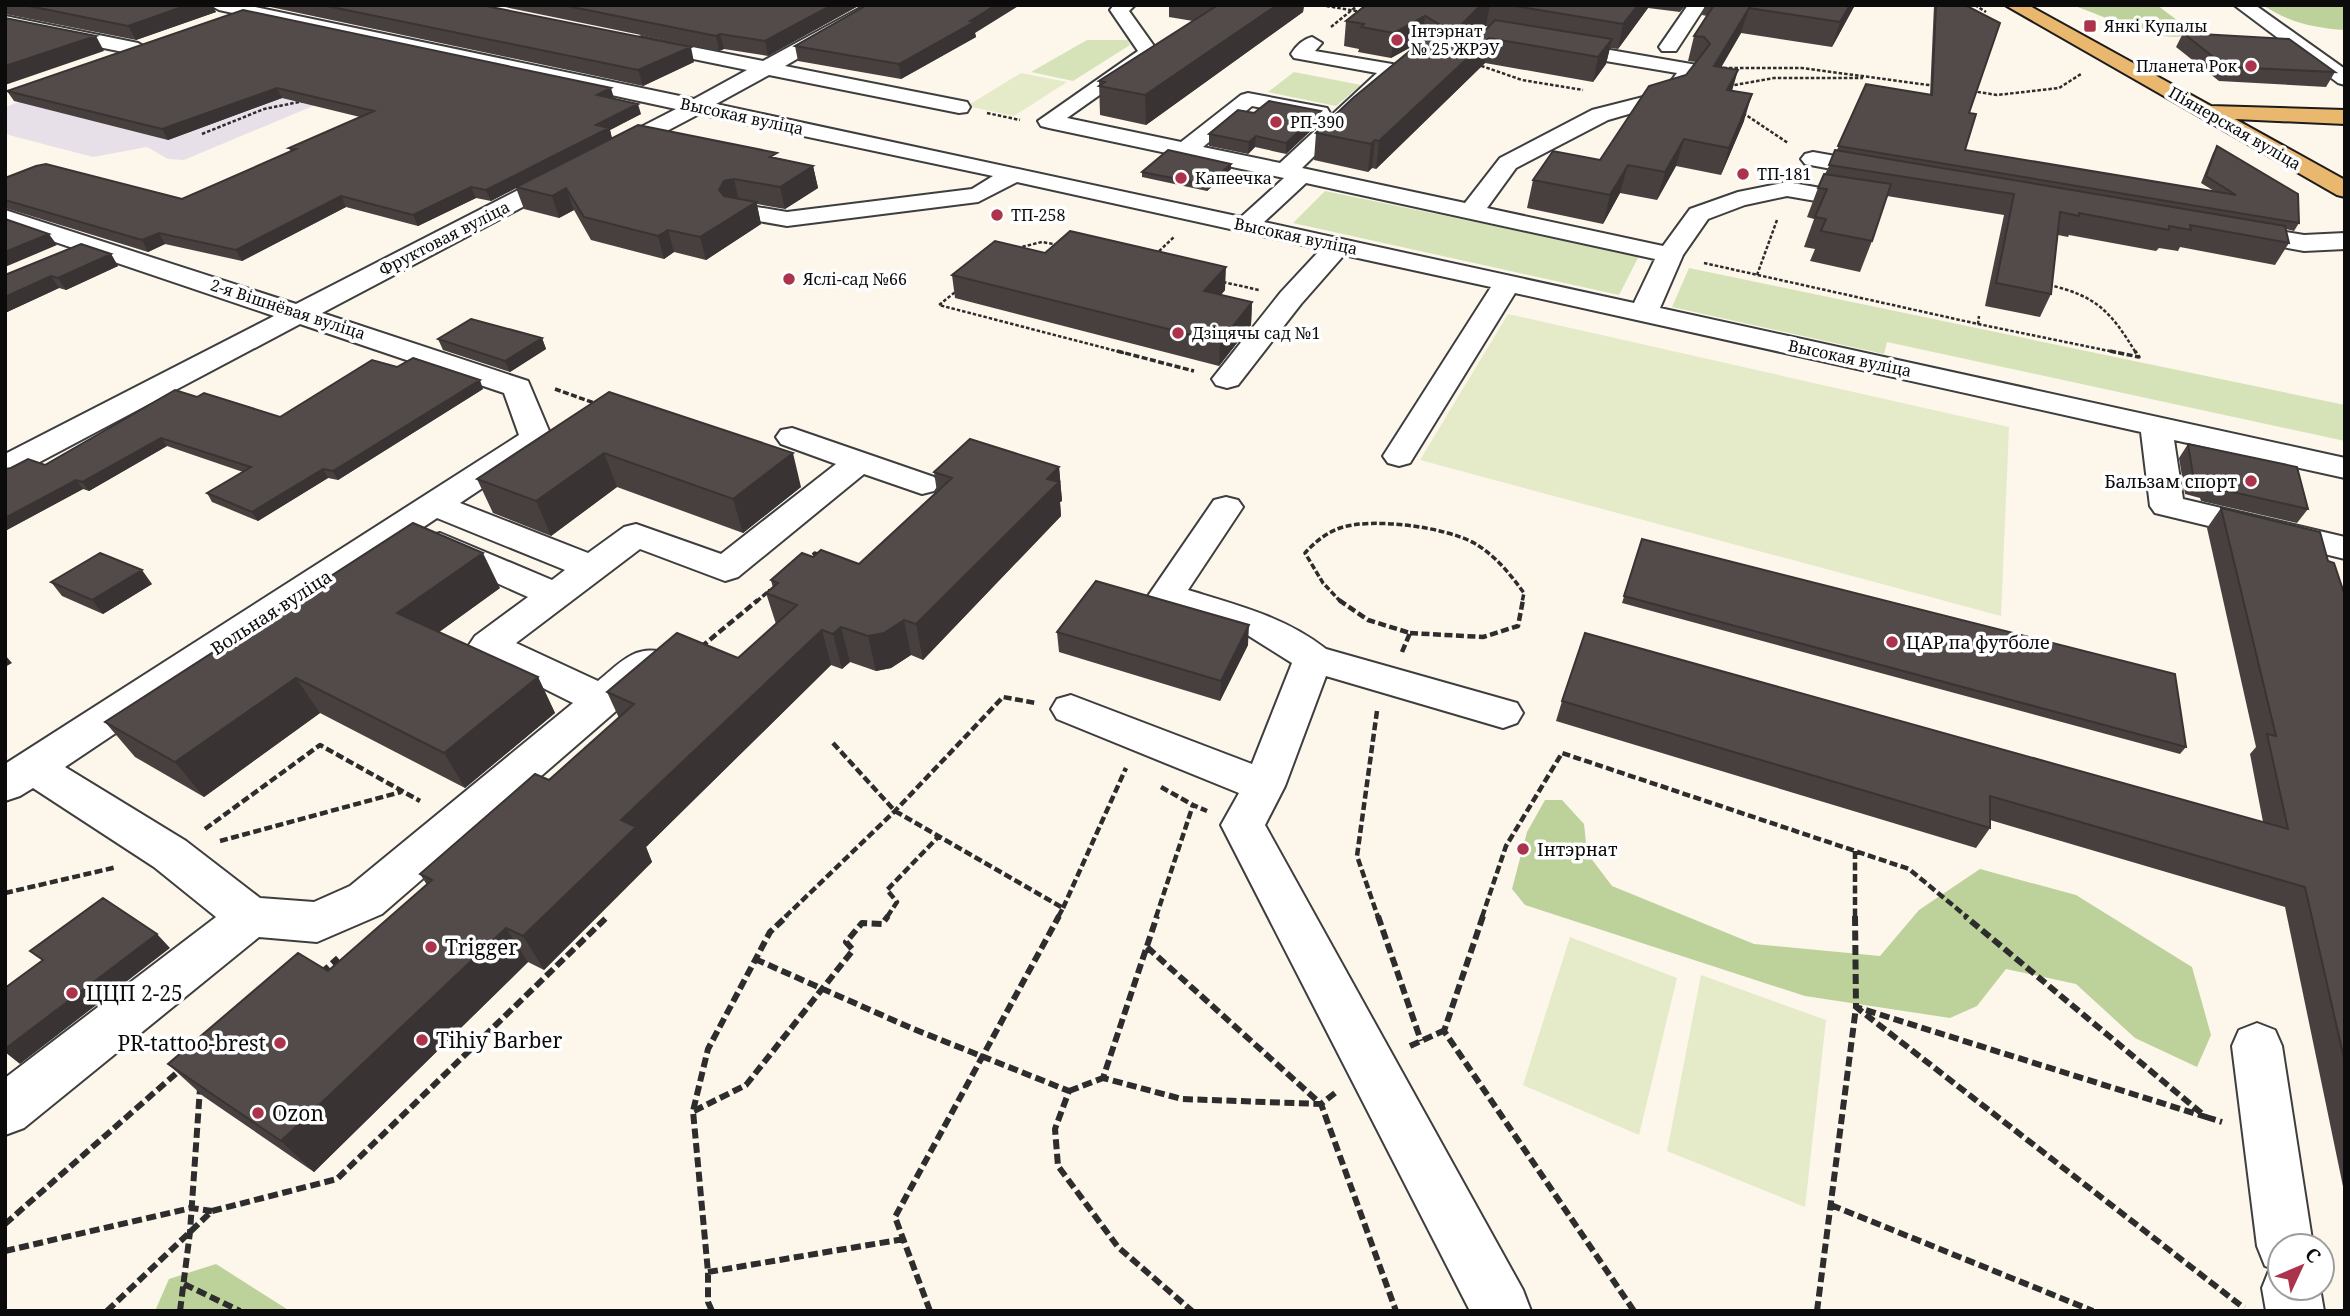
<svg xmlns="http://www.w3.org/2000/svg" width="2350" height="1316" font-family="'Noto Serif',serif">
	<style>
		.industrial { fill: #e7e0e9 }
		.green { fill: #d6e3b9 }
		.forest { fill: #bcd29a }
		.pitch { fill: #e5ebc9 }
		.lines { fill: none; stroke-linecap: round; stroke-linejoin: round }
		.minor-casing { stroke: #3e3e3e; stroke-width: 4 }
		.major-casing { stroke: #1c1c1c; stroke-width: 4 }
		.path-far3 { stroke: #2d2d2d; stroke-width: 2.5; stroke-dasharray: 3.5 2; stroke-linecap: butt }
		.path-far2 { stroke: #2d2d2d; stroke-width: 3.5; stroke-dasharray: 6 2.5; stroke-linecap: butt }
		.path-far1 { stroke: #2d2d2d; stroke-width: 4.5; stroke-dasharray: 8 3.5; stroke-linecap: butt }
		.path { stroke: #2d2d2d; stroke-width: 6; stroke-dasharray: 10 4.5; stroke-linecap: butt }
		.minor { fill: #fff; fill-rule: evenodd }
		.major { fill: #eab76e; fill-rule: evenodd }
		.wall { fill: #47403f; fill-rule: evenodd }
		.shaded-wall { fill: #393433 }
		.building { fill: #524b49; stroke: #393433; stroke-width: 2 }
		.poi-dot { fill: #ab334c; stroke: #fff; stroke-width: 2.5 }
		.labels { text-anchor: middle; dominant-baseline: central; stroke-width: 7; stroke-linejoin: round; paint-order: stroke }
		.far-poi-label { font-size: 16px; fill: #0b0b0b; stroke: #fff; text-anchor: start }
		.far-street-label { font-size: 16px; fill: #0b0b0b; stroke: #fff }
		.poi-label { font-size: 18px; fill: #0b0b0b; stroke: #fff; text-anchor: start }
		.street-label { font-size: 18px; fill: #0b0b0b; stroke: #fff }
		.near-poi-label { font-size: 21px; fill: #0b0b0b; stroke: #fff; text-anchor: start }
	</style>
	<rect width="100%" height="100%" fill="#fdf6eb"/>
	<path class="industrial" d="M155,54L432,56L184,160L168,159L147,147L93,157L5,134V107Z"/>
	<path class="green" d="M1087,40H1128L1130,45L1073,81L1031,72Z
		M1294,72L1361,85L1336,106L1268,92Z
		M1325,191L1639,256L1619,295L1293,223Z
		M1689,268L2345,405V441L1887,342L1884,354L1672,307Z"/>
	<path class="forest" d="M2071,5H2157L2194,33C2162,48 2103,14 2071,5Z
		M2263,5H2345V30C2315,28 2287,22 2263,5Z
		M1545,800H1562L1584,824L1587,853L1612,886L1754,944L1880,956L1919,910L1980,869L2076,895L2192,967L2211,1035L2197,1067L2135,1038L2076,984L2006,969L1977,1006L1950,1018L1805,996L1525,905L1512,889L1527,832Z
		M216,1264L290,1311H155L169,1279Z"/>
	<path class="pitch" d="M1021,73L1067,82L1014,116L967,106Z
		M1508,314L2009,427L2001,616L1420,460Z
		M1570,937L1677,978L1639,1135L1523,1085Z
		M1701,975L1826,1020L1805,1207L1667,1151Z"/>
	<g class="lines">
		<defs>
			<path id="minor" d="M210,5H246L694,99L747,70L635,47L632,43L635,39L642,37L763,61L866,5H889L785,66L967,102L970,107L967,112L959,113L769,75L716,104L1241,217L1284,178L1049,128L1041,126L1038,121L1138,51L1110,10L1114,5H1135L1129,11L1159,53L1067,118L1181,142L1241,95L1248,93L1327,108L1330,113L1327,118L1319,119L1252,106L1203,147L1280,163L1377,73L1294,58L1291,54C1296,46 1303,39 1312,37L1322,43L1315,51L1392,64L1399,66L1402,70L1302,168L1465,203L1500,158L1592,110L1663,92L1677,73L1558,53L1551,51L1548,47L1551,43L1558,41L1697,65L1700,69L1677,100L1608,120L1516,168L1487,208L1663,246L1690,209L1738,192L1787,182L1877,198L1880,203L1877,208L1868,210L1787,196L1745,205L1708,219L1683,255L1660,308L2345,458V478L2174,440L2183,499L2345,537V559L2155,513L2150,506L2141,432L1515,293L1410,463L1399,466L1388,463L1383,456L1491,287L1344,255L1301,304L1238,385L1227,388L1216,385L1212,379L1281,292L1321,249L1017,182L978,202L787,226L730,216L727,211L730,206L739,204L787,212L972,189L993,176L699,114L322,313L528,381L552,438L547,445L460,503L588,553L624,527L636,524L721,554L836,464L781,444L776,437L781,430L792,428L934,477L939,484L934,491L922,494L864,474L738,577L725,581L640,549L516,643L598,681C618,665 634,645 661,652L666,662L661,672L382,914L317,942L259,937L24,1128L5,1135V1078L216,917L154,867L33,788L20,796L5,801V764L519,435L504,393L300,324L17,474L5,477V454L274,316L5,225V210L296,304L676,109L219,10ZM1306,183L1655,259L1634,303L1264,222ZM437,518L565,570L552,580L440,533L428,536L423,544L428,552L528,597L475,636L469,645L475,654L573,703L350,886L314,902L260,898L186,841L65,767Z
				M1688,5H1706L1676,51H1662L1659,47Z
				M2234,5H2255L2345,69V85L2338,83Z
				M5,16L138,43L148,49L138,55L5,28Z
				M1813,152L1880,164L1888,166L1892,171L1888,176L1880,178L1805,164L1801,159L1805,154Z
				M2236,224L2304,235L2345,233V249L2304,251L2227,237L2223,232L2227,227Z
				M1226,497L1238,500L1243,507L1188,590C1237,605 1285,617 1326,649L1517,703L1523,713L1517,723L1503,728L1326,676L1285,786L1265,825L1523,1290L1531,1311H1470L1221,825L1239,793L1057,719L1051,709L1057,699L1071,695L1252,764L1292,663L1249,636L1153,605L1148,596L1214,500Z
				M2257,1023L2275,1030L2282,1046L2313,1246H2280V1288H2320L2324,1311H2266L2262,1288L2270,1268L2265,1266L2257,1246L2232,1046L2239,1030Z"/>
			<path id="major" d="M2005,5H2028L2211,106L2345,110V124L2235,119L2345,180V197L2337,195Z"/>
		</defs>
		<use href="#minor" class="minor-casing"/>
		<use href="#major" class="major-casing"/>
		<path class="path-far3" d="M1321,5L1362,12
			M1975,5L1986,12
			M1331,27L1358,5
			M1476,64L1522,80L1583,90
			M1718,68H1802L1936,86
			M1729,86L1774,78H1863
			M1972,91L1997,95L2059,88L2081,74
			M987,113L1020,120
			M1743,113L1788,143
			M202,134L264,109L304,101
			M1017,248L1042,242L1059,245
			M1155,255L1174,237
			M1704,263L1978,324L1979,316
			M1757,275L1777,220
			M1223,282L1259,290
			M2049,285C2097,296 2111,312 2136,353
			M959,289L939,305L1124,353
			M1978,324L2119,353"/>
		<path class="path-far2" d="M1117,351L1194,371
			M2110,351L2139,357L2135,351
			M555,389L597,404
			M806,560L815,553L822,556
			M756,602L770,590
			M1341,602L1323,583L1305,553C1315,542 1326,533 1340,528C1372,517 1445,527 1474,543C1495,555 1510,574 1524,593L1522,602"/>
		<path class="path-far1" d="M1339,600L1368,620L1410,633
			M1410,633L1483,637L1518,626L1523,600
			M701,647L758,600
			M1402,652L1410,633
			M1377,711L1357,856L1378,917
			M833,743L895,811L1063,908L1058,917
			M1161,787L1193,805
			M205,829L320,745L420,801
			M220,841L401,792
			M1855,851V917
			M5,893L117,867
			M1063,908L1126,768
			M785,917L895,811L1003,697L1036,703
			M887,917L897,902L887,890L939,836
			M1156,917L1193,805L1207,811
			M1482,917L1506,846L1562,753L1909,869L1967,917"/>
		<path class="path" d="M1378,916L1421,1041
			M1483,916L1444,1031L1634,1311
			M1855,916L1856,1007L2206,1117L1965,916
			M1147,947L1321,1104L1182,1099L1103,1078L1157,916
			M755,959L911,1028L1069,1091L1055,1129L1058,1166L1118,1247L1192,1311
			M321,973L338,958
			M1410,1046L1443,1031
			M1069,1091L1103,1078
			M1335,1093L1321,1104L1396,1311
			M694,1111L746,1085L853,950L846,942L862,923L882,924L888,916
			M2206,1117L2222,1122
			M1831,1205L2093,1311
			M5,1224L180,1070
			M5,1251L191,1208L212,1211
			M708,1272L904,1239
			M184,1284L240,1311
			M107,1311L212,1211L337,1179L607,917
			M180,1311L190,1232L200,1088
			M712,1311L708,1302V1272L693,1111L708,1049L770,932L787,916
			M930,1311L895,1217L1059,916
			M1817,1311L1856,1007L2244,1308"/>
		<use href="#minor" class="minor"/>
		<use href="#major" class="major"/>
	</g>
	<path class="wall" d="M5,5H212L216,12L136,40L5,14Z
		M261,5H481L694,62L643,86Z
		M495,5H860L768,56L724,49L719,51Z
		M1169,5H1304L1303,12L1146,125L1100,115L1099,81L1193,21L1169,17Z
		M1366,5H1686L1680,12L1648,8L1618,49L1610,48L1606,64L1593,82L1485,63L1376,169L1372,168L1368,172L1314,160L1316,133L1422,41L1391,58L1358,52L1359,49L1344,46L1346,21ZM1486,26L1488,27L1475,41L1467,40L1478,28Z
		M1705,5H1855L1832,47L1741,33L1721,67L1738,70L1732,91L1744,121L1721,175L1676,166L1657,200L1620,193L1603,224L1527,208L1533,180L1600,160L1686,75L1696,62L1688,61L1694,36L1707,16L1702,15Z
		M1934,5H1965L1969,113L1965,150L2214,191L2201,183L2213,153L2217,146L2299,223L2294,231L2286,229L2289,243L2275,265L2180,247L2178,251L2159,248L2156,251L2069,235L2068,237L2058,235L2051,294L2040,317L1985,306L2004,215L1887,196L1872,241L1860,272L1810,261L1815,249L1804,247L1814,219L1807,217L1818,188L1837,150L1866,84L1930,95Z
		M243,10L614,98L641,114L610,130L612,138L778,158L813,166L818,188L785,209L757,204L761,224L706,260L674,252L664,259L591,240L574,210L559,218L524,209L516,188L491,201L476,198L418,226L346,207L242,261L165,244L148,252L5,208V178L182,199L291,152L289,148L360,117L282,98L168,140L14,101L7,91Z
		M975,33L976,37L901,79L798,61L795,46Z
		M2183,33L2335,72L2326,87L2219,81L2176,47Z
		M1254,113L1320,122L1286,154L1255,147L1248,154L1209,146V134Z
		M1231,169L1207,191L1142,177V172Z
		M1045,253L1225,290L1221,295L1252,302L1251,325L1219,366L955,298L952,275Z
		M111,254L118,266L66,290L59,288L5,313V275Z
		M542,338L546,349L510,372L443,350L438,339Z
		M483,389L338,480L328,478L258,521L212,502L207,493L243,472L167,446L89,491L83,489L5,531V469L45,465L197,397L280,417Z
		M609,392L801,487L743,533L617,487L551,536L493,513L477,479Z
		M2188,444L2308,509L2297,523L2201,501L2200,498L2185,494L2179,458Z
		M1059,467L1062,501L1060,502L1061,516L923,660L911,655L891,668L876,671L850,662L842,669L831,665L646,847L652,862L544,970L528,962L314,1172L203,1096L168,1064L328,971L427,885L420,874L549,780L619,718L607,692L738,658L776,624L766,593L773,588L771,580L813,557L859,564L937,492L934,472Z
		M2221,508L2328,561L2345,596V1196L2285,907L1990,820V828L1976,848L1556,721L1562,701L2263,822L2250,754L2256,747L2207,528Z
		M1642,539L2186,747L2180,754L1622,603Z
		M51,582L152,584L103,614L62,596Z
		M500,588L439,632L538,677L555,713L465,788L320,713L204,797L135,757L105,722Z
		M1057,632L1248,645L1220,701L1059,652Z"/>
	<path class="shaded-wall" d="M188,5H212L216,12L136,40L128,26Z
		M832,5H860L768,56L765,41Z
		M996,5H1020L975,33L976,37L901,79L899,64Z
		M1277,5H1304L1303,12L1146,125L1145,95Z
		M1481,5H1490L1486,26L1478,28L1450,58L1453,33Z
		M1638,5H1649L1648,8L1618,49L1623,24Z
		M1850,5H1855L1832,47L1840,22Z
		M1749,8L1741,33L1707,92L1714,66Z
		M1425,16L1422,41L1391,58L1394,33Z
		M720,34L724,49L719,51L716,36Z
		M96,36L104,51L5,85V66Z
		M1489,38L1485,63L1376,169L1379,141Z
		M1612,39L1606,64L1593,82L1598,57Z
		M691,47L694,62L643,86L638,70Z
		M1738,70L1730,96L1727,90Z
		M277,88L282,98L168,140L162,129Z
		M611,88L614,98L597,95Z
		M1752,94L1744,121L1721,175L1729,148Z
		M638,104L641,114L610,130L612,139L491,201L486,190L596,125Z
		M1321,111L1320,122L1286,154V143Z
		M1256,136L1255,147L1248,154L1249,142Z
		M1684,139L1676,166L1657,200L1665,172Z
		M1375,140L1372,168L1368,172L1371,144Z
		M1231,164V169L1207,191V185Z
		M1628,165L1620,193L1603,224L1610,195Z
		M813,166L818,188L785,209L780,187Z
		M734,179L739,201L729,203L719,190L724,181Z
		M471,187L476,198L418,226L413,215Z
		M566,188L574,210L559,218L552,196Z
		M341,196L346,207L242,261L236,250Z
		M756,202L761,224L706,260L700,237Z
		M668,230L674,252L664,259L658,236Z
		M159,233L165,244L148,252L142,240Z
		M49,234L57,245L5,267V252Z
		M111,254L118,266L66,290L58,278Z
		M1226,267L1225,290L1204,314V291Z
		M51,276L59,288L5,313V297Z
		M1252,302L1251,325L1219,366L1220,342Z
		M542,338L546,349L510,372L505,361Z
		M480,380L483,389L338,480L333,471Z
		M161,438L167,446L89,491L82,482Z
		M604,453L617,487L551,536L536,501Z
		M793,453L801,487L743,533L733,499Z
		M1059,467L1062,501L1060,502L1061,516L923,660L916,624Z
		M323,469L328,478L258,521L252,512Z
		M76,480L83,489L5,531V518Z
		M483,553L500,588L417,648L397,613Z
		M142,570L152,584L103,614L92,600Z
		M904,620L911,655L891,668L876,671L868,636Z
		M1249,625L1248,645L1220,701L1221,681Z
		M841,627L850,662L842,669L833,634Z
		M822,630L831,665L646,847L652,862L544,970L523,936L621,820Z
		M5,655L12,663L5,667Z
		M538,677L555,713L465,788L444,753Z
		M296,678L320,713L204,797L175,762Z
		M506,928L528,962L314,1172L281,1141Z
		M157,934L170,948L20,1064L5,1052V1049Z"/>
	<path class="building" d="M24,5H188L128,26Z
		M322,5H481L691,47L638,70Z
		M562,5H832L765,41L720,34L716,36Z
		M867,5H996L970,21L974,22L899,64L795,46Z
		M1218,5H1277L1145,95L1099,86L1105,82L1099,81Z
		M1366,5H1481L1453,33L1457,40L1475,41L1495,20L1612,39L1598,57L1489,38L1379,141L1375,140L1371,144L1316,133L1353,98L1435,30L1439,24L1425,16L1394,33L1361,27L1364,24L1346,21Z
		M1509,5H1638L1623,24Z
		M1714,5H1850L1840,22L1749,8L1714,66L1738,70L1727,90L1752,94L1729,148L1684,139L1665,172L1628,165L1610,195L1533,180L1553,151L1600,160L1649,86L1686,75L1710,44L1704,37L1694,36Z
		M1936,5H1965L2000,23L1969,113L1976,114L1965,150L2236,195L2206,176L2217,146L2298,194L2299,223L1838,146L1866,84L1932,95Z
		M243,10L611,88L597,95L638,104L596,125L609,128L486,190L471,187L413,215L341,196L236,250L159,233L142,240L5,200V178L36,166L46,164L182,199L296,149L289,148L374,111L277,88L162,129L7,91Z
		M5,18L96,36L5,66Z
		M2183,33L2289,39L2335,72L2226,67Z
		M1269,101L1321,111L1286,143L1256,136L1249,142L1209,134L1238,110L1254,113Z
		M638,125L777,153L770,157L813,166L780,187L734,179L724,181L719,190L724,196L756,202L700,237L668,230L658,236L584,217L566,188L552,196L516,187Z
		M1168,150L1231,164L1207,185L1142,172Z
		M1835,150L2285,226L2289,243L2190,225L2191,230L2169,226V230L2079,213V216L2060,212L2051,294L1996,283L2014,194L1829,165Z
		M1824,174L1891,184L1872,241L1821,231L1826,219L1815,217L1827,189L1818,188Z
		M5,219L49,234L5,252Z
		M1070,231L1226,267L1204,291L1252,302L1220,342L952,275L995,241L1045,253Z
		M81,244L111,254L58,278L51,276L5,297V275Z
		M471,319L542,338L505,361L438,339Z
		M413,358L480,380L333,471L323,469L252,512L207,493L251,467L161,438L82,482L76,480L5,518V469L11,468L28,459L45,465L175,390L197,397L204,393L280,417L372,360L397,367Z
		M609,392L793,453L733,499L604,453L536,501L477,479Z
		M970,439L1059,467L1047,479L1059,482L916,624L904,620L884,633L868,636L841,627L833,634L822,630L621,820L636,827L523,936L506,928L281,1141L168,1064L298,953L328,971L432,880L420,874L535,774L549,780L634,704L607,692L677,633L738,658L797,605L766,593L778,583L771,580L802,553L813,557L821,550L859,564L952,478L934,472Z
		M2188,444L2297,467L2308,509L2210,487V484L2194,481Z
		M2221,508L2320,532L2328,561L2334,563L2345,596V1063L2305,887L1990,796V828L1562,701L1585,633L2288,829L2267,734L2276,736Z
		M413,523L483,553L397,613L538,677L444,753L296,678L175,762L105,722Z
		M1642,539L2175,674L2186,747L1624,596Z
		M100,553L142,570L92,600L51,582Z
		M1096,581L1249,625L1221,681L1057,632Z
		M103,898L157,934L5,1049V988L43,960L30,951Z"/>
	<g class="poi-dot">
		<rect x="2083" y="19" width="14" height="14" rx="3.5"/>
		<circle cx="1397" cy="40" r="7"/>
		<circle cx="2251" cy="66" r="7"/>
		<circle cx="1276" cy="122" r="7"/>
		<circle cx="1743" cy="174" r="7"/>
		<circle cx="1181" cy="178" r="7"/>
		<circle cx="997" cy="215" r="7"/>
		<circle cx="789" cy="279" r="7"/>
		<circle cx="1178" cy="333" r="7"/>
		<circle cx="2251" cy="481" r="7"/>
		<circle cx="1892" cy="642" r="7"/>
		<circle cx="1523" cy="849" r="7"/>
		<circle cx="431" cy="947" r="7"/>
		<circle cx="72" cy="993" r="7"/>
		<circle cx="422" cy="1040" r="7"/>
		<circle cx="280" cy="1043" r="7"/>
		<circle cx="258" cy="1113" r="7"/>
	</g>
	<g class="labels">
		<g class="far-poi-label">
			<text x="2104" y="26">Янкі Купалы</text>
			<text x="1411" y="31">Інтэрнат<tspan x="1411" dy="18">№ 25 ЖРЭУ</tspan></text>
			<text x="2237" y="66" text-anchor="end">Планета Рок</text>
			<text x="1290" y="122">РП-390</text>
			<text x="1757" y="174">ТП-181</text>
			<text x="1195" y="178">Капеечка</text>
			<text x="1011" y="215">ТП-258</text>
			<text x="803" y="279">Яслі-сад №66</text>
			<text x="1192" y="333">Дзіцячы сад №1</text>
		</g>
		<g class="far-street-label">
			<text transform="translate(742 116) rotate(12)">Высокая вуліца</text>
			<text transform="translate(2235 128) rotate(30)">Піянерская вуліца</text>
			<text transform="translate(1296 236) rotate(12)">Высокая вуліца</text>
			<text transform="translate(444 238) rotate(-27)">Фруктовая вуліца</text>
			<text transform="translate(288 309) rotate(18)">2-я Вішнёвая вуліца</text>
			<text transform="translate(1850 358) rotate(12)">Высокая вуліца</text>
		</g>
		<g class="poi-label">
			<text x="2237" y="481" text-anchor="end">Бальзам спорт</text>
			<text x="1906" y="642">ЦАР па футболе</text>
			<text x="1537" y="849">Інтэрнат</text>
		</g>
		<g class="street-label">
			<text transform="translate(271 612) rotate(-33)">Вольная вуліца</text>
		</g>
		<g class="near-poi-label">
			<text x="445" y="947">Trigger</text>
			<text x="86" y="993">ЦЦП 2-25</text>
			<text x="436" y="1040">Tihiy Barber</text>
			<text x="266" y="1043" text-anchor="end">PR-tattoo-brest</text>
			<text x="272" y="1113">Ozon</text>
		</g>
	</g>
	<rect width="2350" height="1316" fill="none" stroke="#0b0b0b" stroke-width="14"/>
	<g transform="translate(2301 1267) rotate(46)"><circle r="33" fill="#ffffff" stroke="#9d9d9d" stroke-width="2"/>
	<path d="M0-5L12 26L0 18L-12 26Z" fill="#ab334c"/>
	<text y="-10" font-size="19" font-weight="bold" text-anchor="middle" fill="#0b0b0b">С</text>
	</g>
</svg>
